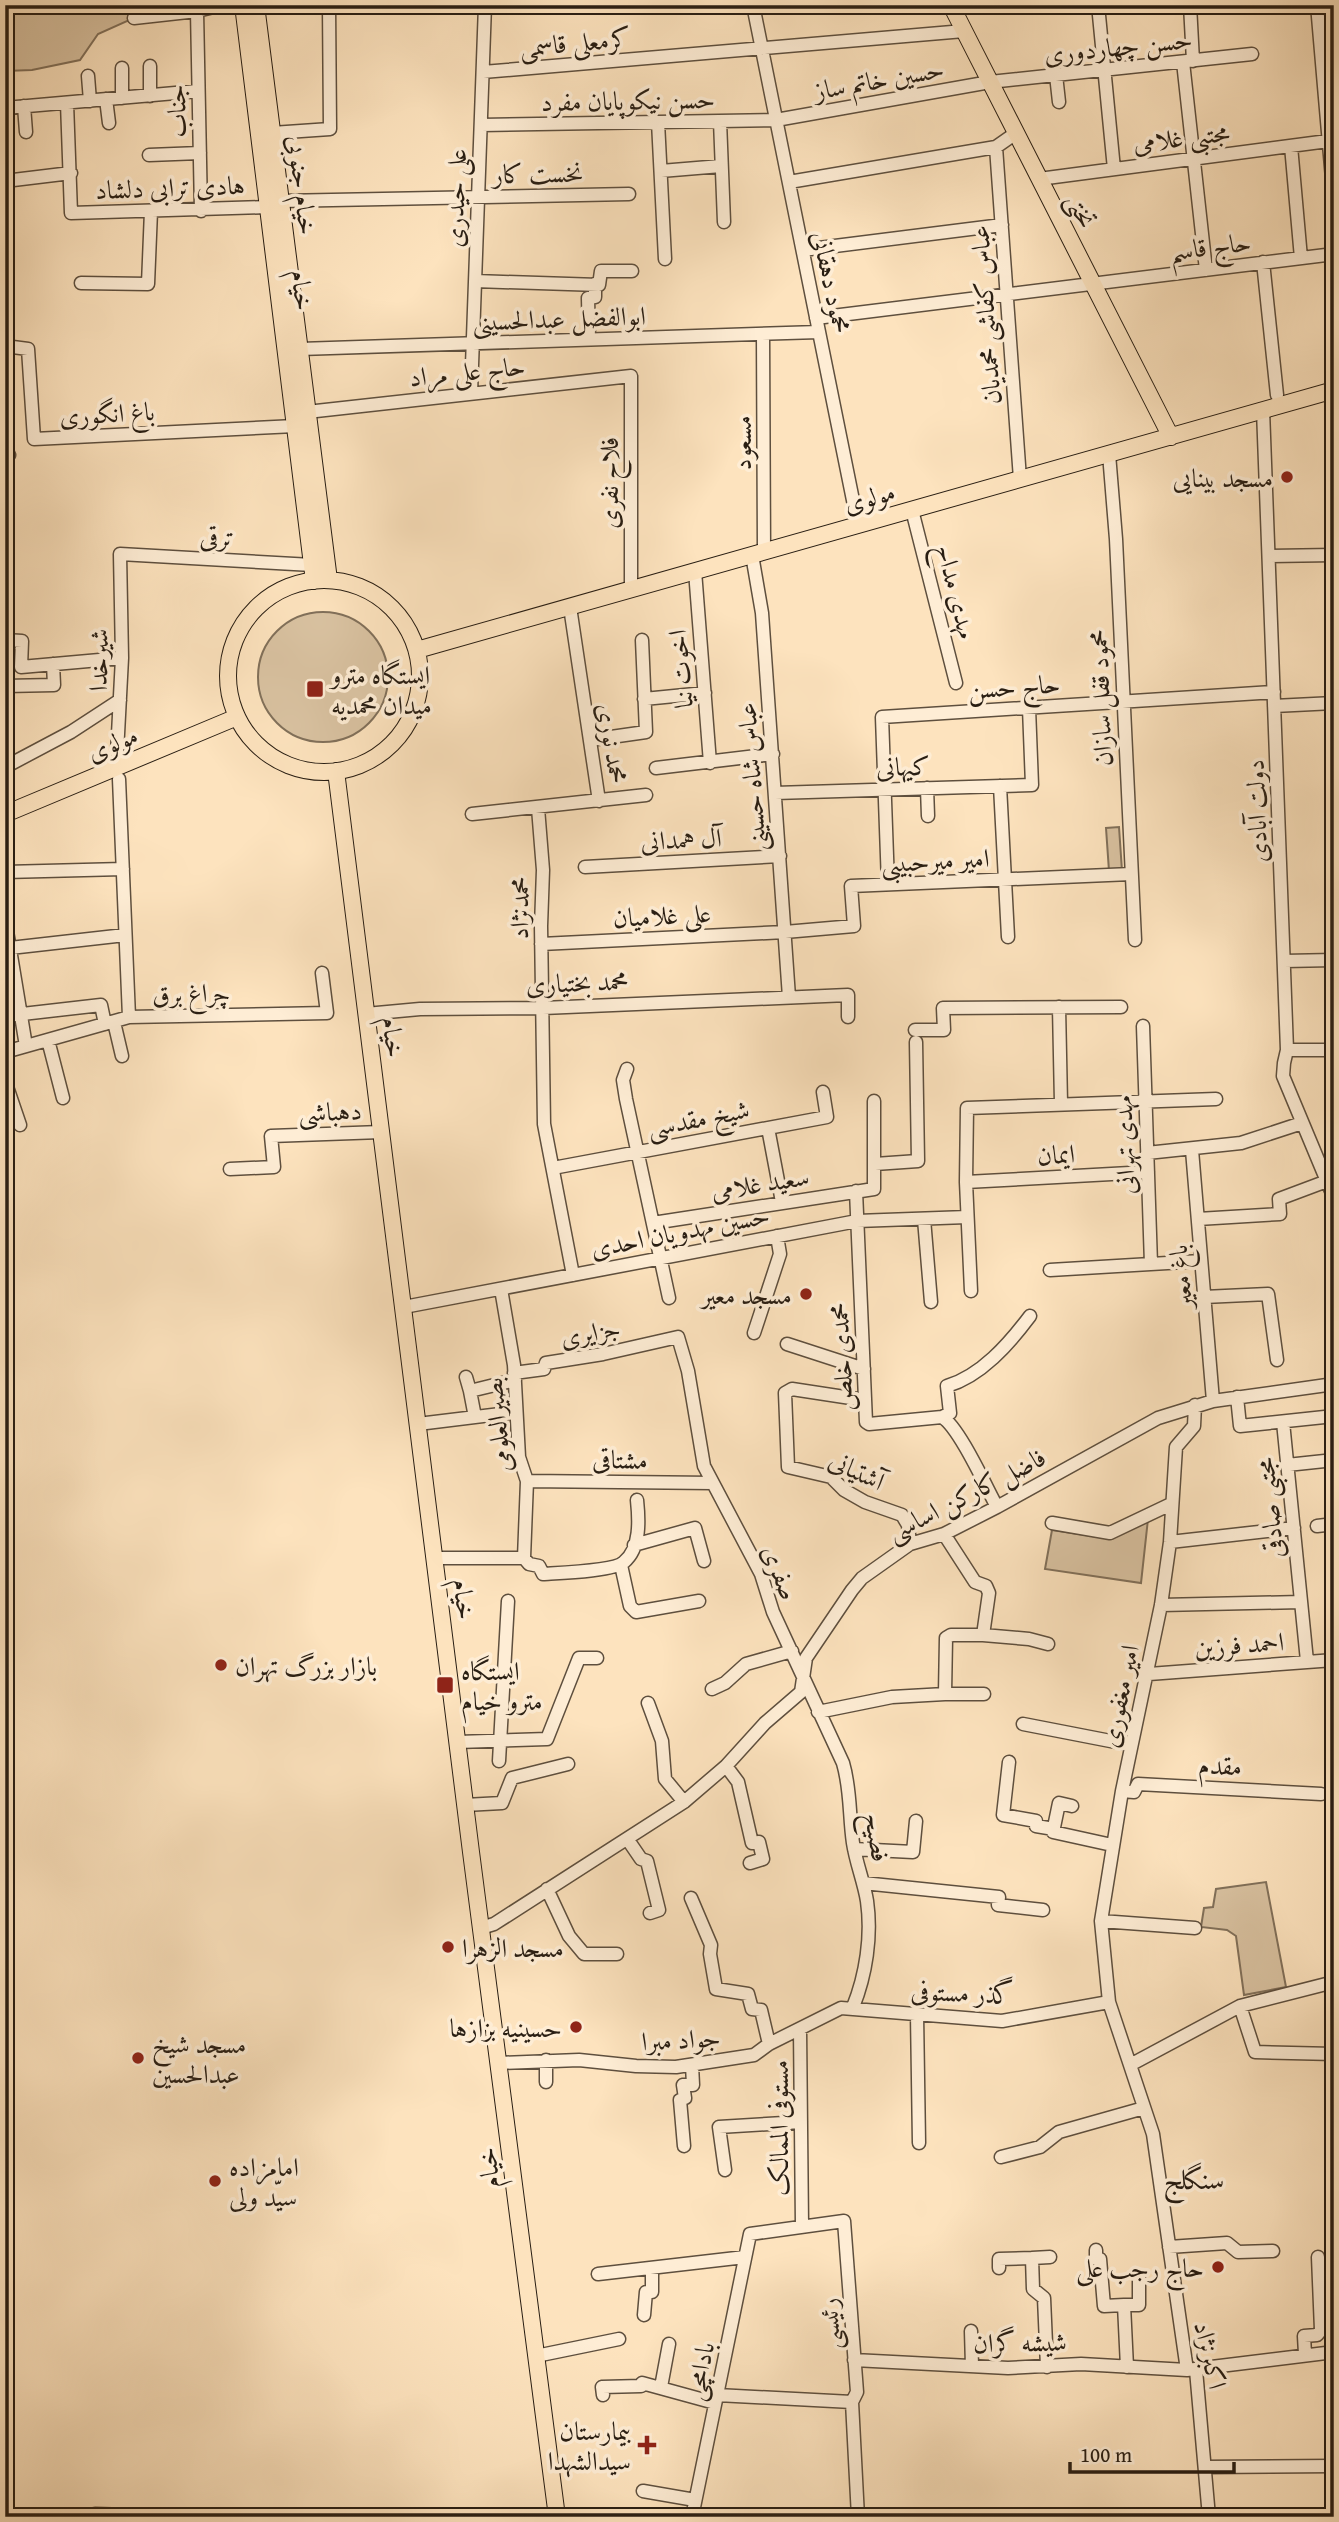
<svg xmlns="http://www.w3.org/2000/svg" width="1339" height="2522" font-family="'Gentium Book Plus',Amiri,serif">
	<style>
		.green { fill: #d9c2a1; stroke: #81705a; stroke-width: 2 }
		.lines { fill: none; stroke-linecap: round; stroke-linejoin: round }
		.minor-casing { stroke: #5e4f3e; stroke-width: 15 }
		.major-casing { stroke: #291e13; stroke-width: 18 }
		.minor { stroke: #feedd5; stroke-width: 12 }
		.major { stroke: #fde3be; stroke-width: 16 }
		.poi-dot { fill: #8f2418; stroke: #feedd5; stroke-width: 2.5 }
		.labels { text-anchor: middle; dominant-baseline: central; stroke-width: 7; stroke-linejoin: round; paint-order: stroke }
		.street-label { font-size: 26px; fill: #291e13; stroke: #feedd5 }
		.poi-label { font-size: 26px; fill: #291e13; stroke: #feedd5; text-anchor: start }
		.neighbourhood-label { font-size: 28px; fill: #291e13; stroke: #feedd5 }
	</style>
	<rect width="100%" height="100%" fill="#fde3be"/>
	<filter id="stains"><feTurbulence type="fractalNoise" baseFrequency=".00286" numOctaves="4"/><feColorMatrix values="0 0 0 0 .2 0 0 0 0 .09 0 0 0 0 .02 0 0 0 .5 -.17"/></filter>
	<radialGradient id="worn" r=".72"><stop offset=".6" stop-color="#630" stop-opacity="0"/><stop offset="1" stop-color="#630" stop-opacity=".3"/></radialGradient>
	<path class="green" d="M5,5H122L134,18L98,34L80,60L32,70L5,71Z
		M258 677a65 65 0 1 1 130 0a65 65 0 1 1-130 0Z
		M1119,827L1122,871H1109L1106,828Z
		M1148,1519L1141,1583L1045,1569L1052,1530L1111,1539Z
		M1266,1882L1286,1987L1244,1995L1236,1936L1227,1930L1201,1927L1204,1908L1213,1907L1216,1889Z"/>
	<g class="lines">
		<defs>
			<path id="minor" d="M753,5L858,525
				M1098,5L1114,169
				M1190,5L1193,61
				M1317,5L1334,202
				M197,11L201,211
				M134,18L197,11L222,5
				M1183,62L1206,270
				M150,66V96
				M483,72L964,31
				M1056,75L1059,102
				M88,76L90,101
				M122,98V68
				M106,99L109,123
				M67,103L71,213L268,207
				M24,106L26,132
				M5,108L198,91
				M720,121L724,222
				M658,122L665,259
				M481,125L776,120L990,82L1252,54
				M272,133L330,129L329,5
				M1291,146L1301,258
				M996,147L1020,479
				M149,155L200,153
				M661,171L721,166
				M1039,179L1328,141
				M5,181L71,173
				M789,182L996,147L1016,133
				M281,201L629,194
				M803,250L1002,225
				M1263,262L1277,395
				M475,281L599,285L601,271H632
				M81,283L148,284L151,211
				M816,318L1334,254
				M763,334L764,552
				M589,339L588,298L595,297V284
				M5,346L28,349L34,439L295,426
				M300,349L819,332
				M471,393L485,5
				M1263,410L1287,1050L1284,1063L1283,1076L1334,1198
				M307,412L631,376V589
				M1109,454L1116,539L1135,940
				M5,456L9,455
				M912,510L956,683
				M5,520V544
				M752,555L762,613L789,997
				M1269,556L1334,555
				M695,571L710,763
				M570,607L599,801
				M5,640L22,641L21,667L122,658
				M5,686L54,685L53,664
				M644,699L705,693
				M1274,706L1334,703
				M590,740L646,732L642,640
				M5,767L71,732L120,700
				M119,767L117,753L122,658L120,554L312,565
				M656,768L773,754
				M119,779L129,1017L327,1013L322,973
				M1000,786L1008,937
				M927,788L928,816
				M775,793L1032,785L1029,708
				M538,808L543,870L541,926L544,1124L573,1275
				M472,814L646,795
				M585,867L780,856
				M5,872L123,869
				M888,884L882,717L1274,692
				M5,919L26,1046
				M541,944L785,932L854,926L851,886L1131,874
				M10,948L125,935
				M1284,961L1334,960
				M1059,1007L1061,1103
				M366,1014L420,1009L543,1008L848,995V1017
				M5,1016L101,1005L105,1024
				M114,1022L122,1056
				M1143,1026L1151,1264
				M915,1030H944L943,1008L1121,1007
				M48,1040L63,1098
				M1287,1050H1334
				M5,1052L129,1017
				M627,1069L623,1080L626,1099L669,1298
				M5,1081L20,1125
				M768,1128L782,1202
				M1192,1150L1213,1401
				M1147,1153L1241,1143L1302,1123
				M875,1164L918,1161L916,1042
				M553,1168L827,1117L823,1092
				M230,1169L274,1167L271,1136L381,1132
				M966,1182L1148,1172
				M856,1191L866,1422L869,1424L942,1417L950,1413L947,1386C981,1376 1009,1344 1030,1316
				M924,1219L931,1302
				M1198,1219L1280,1214L1279,1199L1327,1181
				M653,1223L874,1189V1101
				M1050,1270L1201,1261
				M501,1289L514,1365L519,1457L527,1481L524,1558
				M971,1291L966,1182L967,1108L1216,1099
				M1204,1297L1268,1294L1277,1360
				M404,1307L857,1221L967,1217
				M754,1333L780,1254L777,1236
				M787,1344L864,1369
				M514,1373L544,1369L546,1363L603,1354L678,1337L688,1371L704,1466L761,1574L773,1612L843,1763C851,1790 849,1816 853,1843C856,1863 864,1882 867,1901C872,1936 866,1975 853,2007
				M466,1377L470,1391
				M1237,1397L1240,1426L1334,1416
				M864,1400L792,1389L785,1393L788,1467L831,1477L844,1490L865,1502L902,1515L908,1525L910,1544
				M475,1417L470,1391L515,1380
				M942,1417C959,1427 986,1487 997,1507
				M1283,1422L1307,1661
				M418,1424L516,1412
				M1287,1465L1334,1460
				M527,1481L713,1483
				M1052,1523L1110,1533L1171,1504
				M1317,1526L1334,1524
				M944,1534L975,1582L986,1586L989,1593L983,1635H951L946,1638L945,1694
				M1170,1542L1294,1528
				M634,1545L695,1528L704,1561
				M435,1558H524L529,1564L539,1566L543,1574C557,1573 615,1571 624,1562C641,1548 639,1519 637,1500
				M621,1565L630,1606L636,1612L699,1601
				M1161,1605L1301,1602
				M983,1635L1029,1639L1048,1644
				M1149,1674L1334,1660
				M712,1689L725,1683L746,1664L792,1651
				M648,1703L662,1741L665,1779L684,1802
				M818,1712L892,1697L945,1694H984
				M1023,1724L1131,1745
				M458,1742L547,1739L579,1658H597
				M499,1761L508,1601
				M1009,1762L1003,1815L1036,1821V1826L1054,1829
				M726,1766L738,1782L752,1843L759,1842L763,1859L750,1863
				M1122,1791L1134,1792L1138,1784L1321,1794
				M465,1805L502,1803L512,1778L568,1764
				M1072,1806L1059,1803L1053,1832L1112,1845
				M628,1840L641,1859L647,1861L659,1910L650,1913
				M854,1849L913,1852L916,1821
				M863,1883L999,1897L998,1905L1043,1910
				M547,1889L569,1936L584,1954H617
				M691,1898L711,1945L710,1954L716,1989L748,1994L752,2009L761,2010L769,2044
				M1101,1921L1195,1928
				M481,1928L494,1924L684,1802L726,1766L765,1723L801,1692L806,1658L852,1590L862,1578L910,1544L944,1534L997,1507L1158,1418L1213,1401L1334,1384
				M1240,2006L1255,2052L1334,2054
				M917,2014L919,2143
				M800,2029L802,2226
				M546,2060V2082
				M499,2063L579,2060L636,2066L676,2067L754,2055L769,2044L841,2008L1002,2021L1109,2002
				M1130,2065L1240,2006L1334,1982
				M684,2146L680,2100L685,2098L683,2085H693L692,2065
				M1001,2157L1040,2147L1059,2132L1144,2108
				M725,2170L719,2127L801,2122
				M1169,2247L1227,2243L1238,2252L1273,2251
				M1096,2250V2259H1100L1104,2306L1124,2305L1127,2367
				M1032,2258L1050,2257
				M999,2268V2259L1032,2258L1033,2289L1044,2298L1047,2367
				M598,2274L745,2257
				M1124,2305H1139V2276
				M644,2315L646,2292H652V2268
				M971,2331L972,2366
				M1305,2354L1304,2336L1317,2335L1321,2330L1318,2257
				M536,2356L619,2339
				M854,2360L1008,2368L1081,2364L1187,2370L1334,2352
				M1187,2370L1153,2134L1109,2002L1101,1921L1122,1791L1161,1605L1170,1542L1176,1447L1194,1426L1195,1405
				M1196,2370L1209,2517
				M661,2387L669,2344
				M603,2395L602,2387L641,2386L642,2383L715,2403
				M717,2395L852,2402
				M1205,2467L1334,2466
				M643,2491L695,2500
				M95,2517V2514L198,2517
				M692,2517L750,2234L844,2221L857,2392L852,2402L858,2517
				M967,2517L1014,2515"/>
			<path id="major" d="M243,5L314,581
				M256,5L329,580
				M951,5L1171,437
				M228 676a96 96 0 1 1 192 0a96 96 0 1 1-192 0Z
				M417,650L1334,390
				M336,771L471,1852L557,2517
				M5,814L237,717"/>
		</defs>
		<use href="#minor" class="minor-casing"/>
		<use href="#major" class="major-casing"/>
		<use href="#minor" class="minor"/>
		<use href="#major" class="major"/>
	</g>
	<g class="poi-dot">
		<circle cx="1287" cy="477" r="7"/>
		<rect x="306" y="680" width="18" height="18" rx="3.5"/>
		<circle cx="806" cy="1294" r="7"/>
		<circle cx="221" cy="1665" r="7"/>
		<rect x="436" y="1676" width="18" height="18" rx="3.5"/>
		<circle cx="448" cy="1947" r="7"/>
		<circle cx="576" cy="2027" r="7"/>
		<circle cx="138" cy="2058" r="7"/>
		<circle cx="215" cy="2181" r="7"/>
		<circle cx="1218" cy="2267" r="7"/>
		<path d="M643.5 2434.5h7v7h7v7h-7v7h-7v-7h-7v-7h7z"/>
	</g>
	<g class="labels">
		<g class="street-label">
			<text transform="translate(575 42) rotate(-5)">کرمعلی قاسمی</text>
			<text transform="translate(1118 46) rotate(-6)">حسن چهاردوری</text>
			<text transform="translate(879 79) rotate(-10)">حسین خاتم ساز</text>
			<text transform="translate(628 100) rotate(-1)">حسن نیکوپایان مفرد</text>
			<text transform="translate(176 111) rotate(-91)">جناب</text>
			<text transform="translate(1181 137) rotate(-7)">مجتبی غلامی</text>
			<text transform="translate(538 173) rotate(-1)">نخست کار</text>
			<text transform="translate(303 185) rotate(83)">خیام جنوبی</text>
			<text transform="translate(170 187) rotate(-2)">هادی ترابی دلشاد</text>
			<text transform="translate(455 198) rotate(-88)">علی حیدری</text>
			<text transform="translate(1082 210) rotate(63)">تختی</text>
			<text transform="translate(1210 246) rotate(-7)">حاج قاسم</text>
			<text transform="translate(832 282) rotate(78)">محمود دهقانی</text>
			<text transform="translate(303 290) rotate(83)">خیام</text>
			<text transform="translate(985 315) rotate(-94)">عباس کفاشی محمدیان</text>
			<text transform="translate(559 318) rotate(-2)">ابوالفضل عبدالحسینی</text>
			<text transform="translate(467 371) rotate(-6)">حاج علی مراد</text>
			<text transform="translate(107 413) rotate(-3)">باغ انگوری</text>
			<text transform="translate(741 443) rotate(-90)">مسعود</text>
			<text transform="translate(608 483) rotate(-90)">فلاح نفری</text>
			<text transform="translate(869 497) rotate(-16)">مولوی</text>
			<text transform="translate(217 537) rotate(3)">ترقی</text>
			<text transform="translate(957 591) rotate(76)">مهدی مداح</text>
			<text transform="translate(98 660) rotate(-89)">شیرخدا</text>
			<text transform="translate(680 669) rotate(-95)">اخوت نیا</text>
			<text transform="translate(1014 686) rotate(-4)">حاج حسن</text>
			<text transform="translate(1100 698) rotate(-92)">محمود قفل سازان</text>
			<text transform="translate(112 743) rotate(-23)">مولوی</text>
			<text transform="translate(613 743) rotate(81)">محمد نوری</text>
			<text transform="translate(903 766) rotate(-2)">کیهانی</text>
			<text transform="translate(751 777) rotate(-94)">عباس شاه حسینی</text>
			<text transform="translate(1256 811) rotate(-92)">دولت آبادی</text>
			<text transform="translate(681 839) rotate(-3)">آل همدانی</text>
			<text transform="translate(935 860) rotate(-3)">امیر میرحبیبی</text>
			<text transform="translate(519 908) rotate(-89)">محمدنژاد</text>
			<text transform="translate(662 915) rotate(-3)">علی غلامیان</text>
			<text transform="translate(577 982) rotate(-2)">محمد بختیاری</text>
			<text transform="translate(191 993) rotate(-2)">چراغ برق</text>
			<text transform="translate(394 1037) rotate(83)">خیام</text>
			<text transform="translate(330 1111) rotate(-2)">دهباشی</text>
			<text transform="translate(698 1118) rotate(-11)">شیخ مقدسی</text>
			<text transform="translate(1124 1145) rotate(-92)">مهدی تهرانی</text>
			<text transform="translate(1056 1154) rotate(-3)">ایمان</text>
			<text transform="translate(760 1183) rotate(-9)">سعید غلامی</text>
			<text transform="translate(680 1231) rotate(-11)">حسین مهدویان احدی</text>
			<text transform="translate(1180 1277) rotate(-95)">باغ معیر</text>
			<text transform="translate(590 1332) rotate(-11)">جزایری</text>
			<text transform="translate(841 1357) rotate(-93)">محمدی خلص</text>
			<text transform="translate(497 1425) rotate(-96)">بصیرالعلومی</text>
			<text transform="translate(620 1459) rotate(1)">مشتاقی</text>
			<text transform="translate(857 1470) rotate(26)">آشتیانی</text>
			<text transform="translate(966 1494) rotate(-27)">فاضل کارکن اساسی</text>
			<text transform="translate(1269 1508) rotate(-96)">مجتبی صادقی</text>
			<text transform="translate(781 1572) rotate(68)">صفری</text>
			<text transform="translate(465 1599) rotate(83)">خیام</text>
			<text transform="translate(1239 1644) rotate(-4)">احمد فرزین</text>
			<text transform="translate(1119 1696) rotate(-78)">امیر مغفوری</text>
			<text transform="translate(1220 1765) rotate(2)">مقدم</text>
			<text transform="translate(878 1837) rotate(81)">فصیح</text>
			<text transform="translate(962 1992) rotate(2)">گذر مستوفی</text>
			<text transform="translate(681 2039) rotate(-3)">جواد مبرا</text>
			<text transform="translate(778 2128) rotate(-90)">مستوفی الممالک</text>
			<text transform="translate(488 2168) rotate(-97)">خیام</text>
			<text transform="translate(829 2324) rotate(-94)">رئیسی</text>
			<text transform="translate(1020 2342) rotate(-1)">شیشه گران</text>
			<text transform="translate(1211 2355) rotate(77)">اکبرنژاد</text>
			<text transform="translate(699 2371) rotate(-78)">بادامچی</text>
		</g>
		<g class="poi-label">
			<text x="1273" y="477" text-anchor="end">مسجد بینایی</text>
			<text x="331" y="674">ایستگاه مترو<tspan x="331" dy="30">میدان محمدیه</tspan></text>
			<text x="792" y="1294" text-anchor="end">مسجد معیر</text>
			<text x="235" y="1665">بازار بزرگ تهران</text>
			<text x="461" y="1670">ایستگاه<tspan x="461" dy="30">مترو خیام</tspan></text>
			<text x="462" y="1947">مسجد الزهرا</text>
			<text x="562" y="2027" text-anchor="end">حسینیه بزازها</text>
			<text x="152" y="2043">مسجد شیخ<tspan x="152" dy="30">عبدالحسین</tspan></text>
			<text x="229" y="2166">امامزاده<tspan x="229" dy="30">سیّد ولی</tspan></text>
			<text x="1204" y="2267" text-anchor="end">حاج رجب علی</text>
			<text x="631" y="2430" text-anchor="end">بیمارستان<tspan x="631" dy="30">سیدالشهدا</tspan></text>
		</g>
		<g class="neighbourhood-label">
			<text x="1194" y="2178">سنگلج</text>
		</g>
	</g>
	<rect width="1339" height="2522" fill="none" stroke="#fde3be" stroke-width="28"/>
	<rect x="7" y="7" width="1325" height="2508" fill="none" stroke="#291e13" stroke-width="3.5"/>
	<rect x="14" y="14" width="1311" height="2494" fill="none" stroke="#291e13" stroke-width="2"/>
	<path d="M1070 2462v10h164v-10" fill="none" stroke="#291e13" stroke-width="3.5"/>
	<text x="1080" y="2462" font-size="21" fill="#291e13" stroke="#feedd5" stroke-width="5" paint-order="stroke">100 m</text>
	<rect width="100%" height="100%" filter="url(#stains)"/>
	<rect width="100%" height="100%" fill="url(#worn)"/>
</svg>
